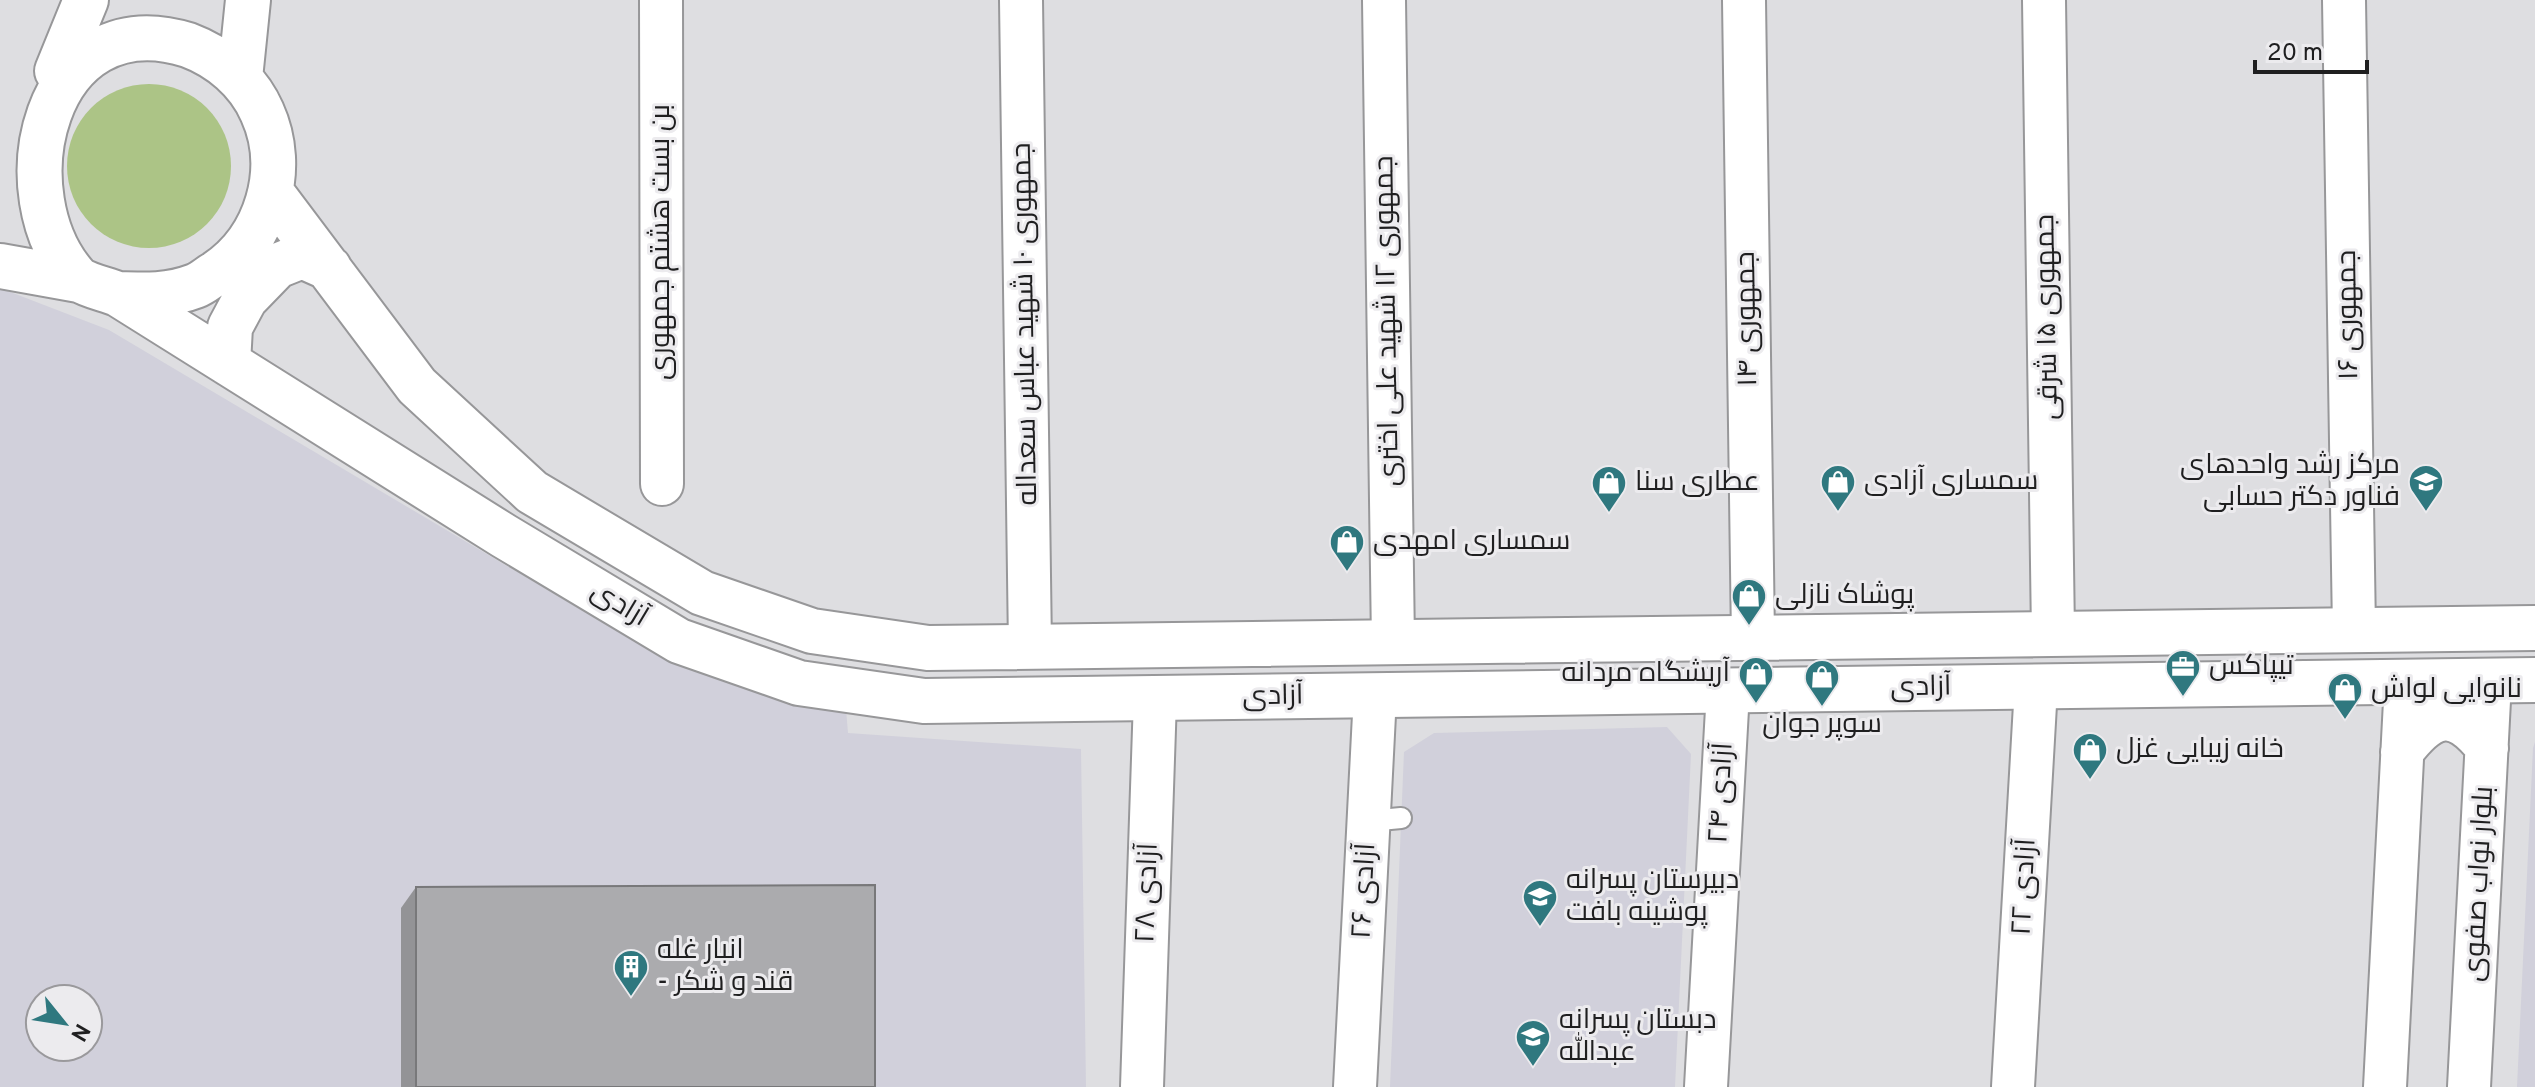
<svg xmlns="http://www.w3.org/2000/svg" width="2535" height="1087" font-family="Overpass,Cairo,sans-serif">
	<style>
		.built { fill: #d1d0db; fill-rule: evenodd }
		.green { fill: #acc486 }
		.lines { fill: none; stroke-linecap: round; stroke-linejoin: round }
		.lane-casing { stroke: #979799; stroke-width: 24 }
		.street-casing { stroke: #979799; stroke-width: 46 }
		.secondary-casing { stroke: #979799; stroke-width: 48 }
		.lane { stroke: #fff; stroke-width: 20 }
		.street { stroke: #fff; stroke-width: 42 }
		.secondary { stroke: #fff; stroke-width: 44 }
		.wall { fill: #939396 }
		.building { fill: #ababae; stroke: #78787a; stroke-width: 2 }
		.labels { text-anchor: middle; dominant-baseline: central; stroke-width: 6; stroke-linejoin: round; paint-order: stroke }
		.street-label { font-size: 28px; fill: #1f1f20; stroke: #ecebee }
		.poi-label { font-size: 28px; fill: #1f1f20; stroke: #ecebee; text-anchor: start }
	</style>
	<rect width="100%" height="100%" fill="#dedee1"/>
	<path class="built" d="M0,288L109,330L647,649L846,709L848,733L1081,749L1086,1087H0ZM40,999H88V1047H40Z
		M1667,727L1691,754L1675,1087H1390L1404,752L1434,733Z
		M2535,742V1087H2517L2533,748Z"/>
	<path class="green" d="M67 166a82 82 0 1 1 164 0a82 82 0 1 1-164 0Z"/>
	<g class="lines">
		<defs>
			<path id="lane" d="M1369,821L1401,818"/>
			<path id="street" d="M661,0L662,484
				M1021,0L1030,647
				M1384,0L1393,643
				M1744,0L1753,638
				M2044,0L2053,634
				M2344,0L2354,630
				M2402,752C2432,713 2454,706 2487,748
				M1142,1087L1155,699
				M1355,1087L1375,695
				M1706,1087L1728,691
				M2013,1087L2036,687
				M2385,1087L2406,682
				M2469,1087L2490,681"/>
			<path id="secondary" d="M57,71L86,0
				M240,78L248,0
				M271,192L417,386L532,492L702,593L812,631L928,648L2535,628
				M0,266L79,280
				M118,294C145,295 169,296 195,286C203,283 209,277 216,273C267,239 288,169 262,112C248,80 220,57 188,45C43,0 0,195 78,279C89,286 105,289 118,294L504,536L679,641L799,683L924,701L2535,680
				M228,363L230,327L245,299L277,266L302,256L329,268"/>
		</defs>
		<use href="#lane" class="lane-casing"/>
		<use href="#street" class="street-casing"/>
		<use href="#secondary" class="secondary-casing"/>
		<use href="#lane" class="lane"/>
		<use href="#street" class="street"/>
		<use href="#secondary" class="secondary"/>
	</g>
	<path class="wall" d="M416,887L875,1087H401V908Z"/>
	<path class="building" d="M875,885V1087H416V887Z"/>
	<defs>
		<symbol id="shop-pin" viewBox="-11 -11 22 30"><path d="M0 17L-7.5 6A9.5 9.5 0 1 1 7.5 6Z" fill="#2f787f" stroke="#ecebee"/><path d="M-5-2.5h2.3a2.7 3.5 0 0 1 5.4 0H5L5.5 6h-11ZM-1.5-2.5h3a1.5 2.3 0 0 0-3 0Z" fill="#fff"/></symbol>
		<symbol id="university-pin" viewBox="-11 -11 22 30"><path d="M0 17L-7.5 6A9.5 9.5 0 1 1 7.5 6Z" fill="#2f787f" stroke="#ecebee"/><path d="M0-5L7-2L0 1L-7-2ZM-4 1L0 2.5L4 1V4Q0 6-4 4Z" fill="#fff"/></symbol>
		<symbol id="office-pin" viewBox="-11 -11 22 30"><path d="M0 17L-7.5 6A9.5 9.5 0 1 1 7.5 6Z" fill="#2f787f" stroke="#ecebee"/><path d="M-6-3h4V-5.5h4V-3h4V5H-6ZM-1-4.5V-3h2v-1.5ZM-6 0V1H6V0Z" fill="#fff"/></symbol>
		<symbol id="school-pin" viewBox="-11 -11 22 30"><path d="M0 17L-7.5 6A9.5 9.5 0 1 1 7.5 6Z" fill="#2f787f" stroke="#ecebee"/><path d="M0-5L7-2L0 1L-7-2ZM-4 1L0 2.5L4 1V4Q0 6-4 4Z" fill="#fff"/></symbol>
		<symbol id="building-pin" viewBox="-11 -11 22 30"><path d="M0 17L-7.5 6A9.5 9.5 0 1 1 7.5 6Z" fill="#2f787f" stroke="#ecebee"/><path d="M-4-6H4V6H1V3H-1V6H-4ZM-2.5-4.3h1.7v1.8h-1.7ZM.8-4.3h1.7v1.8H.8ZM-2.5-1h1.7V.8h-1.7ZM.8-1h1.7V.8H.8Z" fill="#fff"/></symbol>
	</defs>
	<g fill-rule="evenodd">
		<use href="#shop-pin" x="1818" y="462" width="40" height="54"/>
		<use href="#university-pin" x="2406" y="462" width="40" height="54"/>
		<use href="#shop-pin" x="1589" y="463" width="40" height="54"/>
		<use href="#shop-pin" x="1327" y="522" width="40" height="54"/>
		<use href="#shop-pin" x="1729" y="576" width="40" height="54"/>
		<use href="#office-pin" x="2163" y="647" width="40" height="54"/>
		<use href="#shop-pin" x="1736" y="654" width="40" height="54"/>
		<use href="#shop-pin" x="1802" y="657" width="40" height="54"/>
		<use href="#shop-pin" x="2325" y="670" width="40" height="54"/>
		<use href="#shop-pin" x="2070" y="730" width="40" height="54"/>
		<use href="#school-pin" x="1520" y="877" width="40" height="54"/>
		<use href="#building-pin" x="611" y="947" width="40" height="54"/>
		<use href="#school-pin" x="1513" y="1017" width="40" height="54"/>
	</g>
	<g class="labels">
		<g class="street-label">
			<text transform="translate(662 242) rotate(-90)">بن بست هشتم جمهوری</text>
			<text transform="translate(2349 315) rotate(-91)">جمهوری ۱۶</text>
			<text transform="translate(2048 317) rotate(-91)">جمهوری ۱۵ شرقی</text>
			<text transform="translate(1748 319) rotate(-91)">جمهوری ۱۴</text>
			<text transform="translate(1388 321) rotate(-91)">جمهوری ۱۲ شهید علی اختری</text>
			<text transform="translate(1026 324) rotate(-91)">جمهوری ۱۰ شهید عباس سعداله</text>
			<text transform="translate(619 605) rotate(31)">آزادی</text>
			<text transform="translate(1921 688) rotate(-1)">آزادی</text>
			<text transform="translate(1273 697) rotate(-1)">آزادی</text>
			<text transform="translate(1722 793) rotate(-87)">آزادی ۲۴</text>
			<text transform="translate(2480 884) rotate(-87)">بلوار نواب صفوی</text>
			<text transform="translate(2025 887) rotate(-87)">آزادی ۲۲</text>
			<text transform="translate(1365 891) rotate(-87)">آزادی ۲۶</text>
			<text transform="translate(1148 893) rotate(-88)">آزادی ۲۸</text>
		</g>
		<g class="poi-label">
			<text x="2400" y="466" text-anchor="end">مرکز رشد واحدهای<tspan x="2400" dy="32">فناور دکتر حسابی</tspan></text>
			<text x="1864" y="482">سمساری آزادی</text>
			<text x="1635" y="483">عطاری سنا</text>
			<text x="1373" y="542">سمساری امهدی</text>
			<text x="1775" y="596">پوشاک نازلی</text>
			<text x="2209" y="667">تیپاکس</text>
			<text x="1730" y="674" text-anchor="end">آریشگاه مردانه</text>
			<text x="2371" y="690">نانوایی لواش</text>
			<text x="1822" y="725" text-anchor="middle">سوپر جوان</text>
			<text x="2116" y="750">خانه زیبایی غزل</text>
			<text x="1566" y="881">دبیرستان پسرانه<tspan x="1566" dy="32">پوشینه بافت</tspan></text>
			<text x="657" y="951">انبار غله<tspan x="657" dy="32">- قند و شکر</tspan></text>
			<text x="1559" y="1021">دبستان پسرانه<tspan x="1559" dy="32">عبدالله</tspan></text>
		</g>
	</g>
	<g transform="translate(64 1023) rotate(120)"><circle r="38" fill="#ecebee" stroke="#9a999c" stroke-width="2"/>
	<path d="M0-6L14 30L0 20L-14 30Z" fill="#2f787f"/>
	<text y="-12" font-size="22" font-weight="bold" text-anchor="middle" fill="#1f1f20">N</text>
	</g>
	<path d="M2255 60v12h112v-12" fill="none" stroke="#1f1f20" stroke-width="4"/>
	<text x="2267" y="60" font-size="24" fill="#1f1f20" stroke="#ecebee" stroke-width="6" paint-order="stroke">20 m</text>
</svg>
